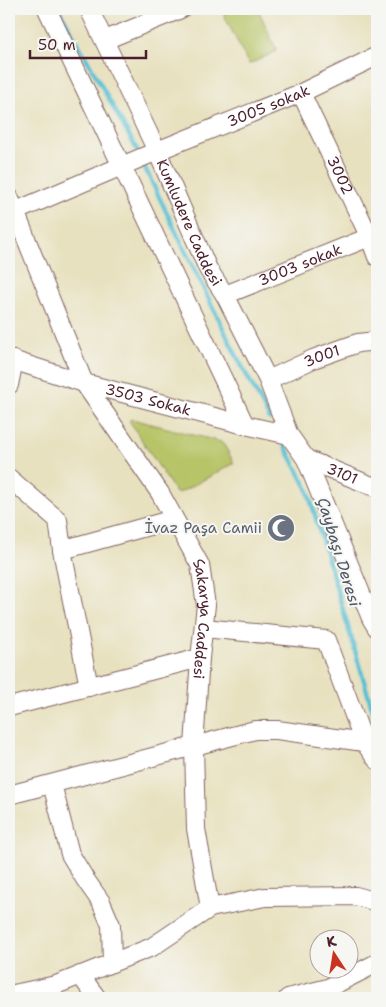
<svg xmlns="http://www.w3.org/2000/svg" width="386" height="1007" font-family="'Shantell Sans',sans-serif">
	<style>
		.green { fill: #b7c568; stroke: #80724a }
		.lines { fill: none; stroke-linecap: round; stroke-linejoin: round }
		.stream { stroke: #57bfd4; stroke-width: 4.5 }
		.minor-casing { stroke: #81635f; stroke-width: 20 }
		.minor { stroke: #fff; stroke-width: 18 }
		.labels { text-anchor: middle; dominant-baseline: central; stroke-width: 4; stroke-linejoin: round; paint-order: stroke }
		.street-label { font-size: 15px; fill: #4a1f2b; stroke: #f6f6f2 }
		.worship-label { font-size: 15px; fill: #5b616d; stroke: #f6f6f2; text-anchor: end }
		.water-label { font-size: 16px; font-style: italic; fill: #4f5766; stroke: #f6f6f2 }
	</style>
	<rect width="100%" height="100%" fill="#f6f6f2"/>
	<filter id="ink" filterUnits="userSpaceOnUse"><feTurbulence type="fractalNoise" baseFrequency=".02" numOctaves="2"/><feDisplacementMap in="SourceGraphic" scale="10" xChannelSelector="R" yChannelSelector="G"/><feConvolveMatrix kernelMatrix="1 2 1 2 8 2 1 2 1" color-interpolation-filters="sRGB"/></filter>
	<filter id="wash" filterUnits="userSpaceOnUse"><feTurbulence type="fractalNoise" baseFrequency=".0096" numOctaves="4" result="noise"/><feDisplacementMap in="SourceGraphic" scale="20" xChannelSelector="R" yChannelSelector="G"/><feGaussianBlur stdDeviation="1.12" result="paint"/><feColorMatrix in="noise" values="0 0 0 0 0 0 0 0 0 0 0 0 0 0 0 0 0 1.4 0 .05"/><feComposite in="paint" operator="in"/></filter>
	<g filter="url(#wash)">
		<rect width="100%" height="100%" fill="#e8e1bf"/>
		<path class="green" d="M233,9H258L276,49L275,52L250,64L248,63L224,15L225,13Z
			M132,419L221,442L224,445L233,461V464L179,493H176L130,422V420Z"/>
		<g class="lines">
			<path class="stream" d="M59,9L137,150
				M144,166L237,357L270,419
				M285,446L307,488L377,725"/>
		</g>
	</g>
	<g filter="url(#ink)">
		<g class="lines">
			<defs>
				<g id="minor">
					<path d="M47,9L245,425"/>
					<path id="s1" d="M89,9L157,151L208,269L225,295L268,380L289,435L306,459L371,618L377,628"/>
					<path d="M105,40L181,9"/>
					<path id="s2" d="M301,93L370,238L377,257"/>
					<path id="s3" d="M9,197L15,211L84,383L160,493L200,565L206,605L200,658L194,746L196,829L210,908"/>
					<path id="s4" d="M9,214L157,151L301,93L377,56"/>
					<path id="s5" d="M225,295L377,234"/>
					<path id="s6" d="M9,359L84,383L245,425L289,435"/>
					<path id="s7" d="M268,380L313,359L358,343L377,341"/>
					<path d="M9,385L14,360"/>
					<path id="s8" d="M306,459L372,486L377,487"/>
					<path d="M9,478L58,520L62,550L89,687"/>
					<path d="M62,550L174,519"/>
					<path d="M204,628L326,640L364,742L377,760"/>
					<path d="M9,707L200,658"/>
					<path d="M52,784L70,854L85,879L101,902L111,925L112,963"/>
					<path d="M9,795L255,730H277L364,742"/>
					<path d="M80,975L97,998"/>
					<path d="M9,995L56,985L152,947L210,908L265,897L356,896L377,902"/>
					<path d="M288,998L328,988L377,963"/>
				</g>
			</defs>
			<use href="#minor" class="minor-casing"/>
			<use href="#minor" class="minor"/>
		</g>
	</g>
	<defs>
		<symbol id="mosque-disc" viewBox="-11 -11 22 22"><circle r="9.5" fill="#6b7280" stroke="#f6f6f2"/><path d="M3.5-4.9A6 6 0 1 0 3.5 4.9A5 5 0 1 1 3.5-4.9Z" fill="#fff"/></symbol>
	</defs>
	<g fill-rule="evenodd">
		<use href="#mosque-disc" x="265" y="512" width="32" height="32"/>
	</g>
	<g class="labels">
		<g class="street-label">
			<text stroke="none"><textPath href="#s4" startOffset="281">3005 sokak</textPath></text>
			<text stroke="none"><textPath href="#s2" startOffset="91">3002</textPath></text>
			<text stroke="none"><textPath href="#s1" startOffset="236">Kumludere Caddesi</textPath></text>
			<text stroke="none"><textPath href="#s5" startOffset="81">3003 sokak</textPath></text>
			<text stroke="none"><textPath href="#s7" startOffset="59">3001</textPath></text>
			<text stroke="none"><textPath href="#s6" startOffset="145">3503 Sokak</textPath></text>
			<text stroke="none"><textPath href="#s8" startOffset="39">3101</textPath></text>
			<text stroke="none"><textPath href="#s3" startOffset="471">Sakarya Caddesi</textPath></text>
		</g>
		<g class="worship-label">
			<text x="262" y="528">İvaz Paşa Camii</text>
		</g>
		<g class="water-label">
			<text transform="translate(339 552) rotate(73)">Çaybaşı Deresi</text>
		</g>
	</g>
	<rect width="386" height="1007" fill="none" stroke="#f6f6f2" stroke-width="30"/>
	<g transform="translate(334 954) rotate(348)"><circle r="24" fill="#f6f6f2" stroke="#b1a0a2"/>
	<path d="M0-4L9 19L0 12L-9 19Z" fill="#c8321e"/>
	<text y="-8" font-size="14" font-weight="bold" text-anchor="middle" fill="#4a1f2b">K</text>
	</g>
	<path d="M30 50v8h116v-8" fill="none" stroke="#4a1f2b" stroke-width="2.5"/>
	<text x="38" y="50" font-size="15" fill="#4a1f2b" stroke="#f6f6f2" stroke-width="4" paint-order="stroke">50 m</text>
</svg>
